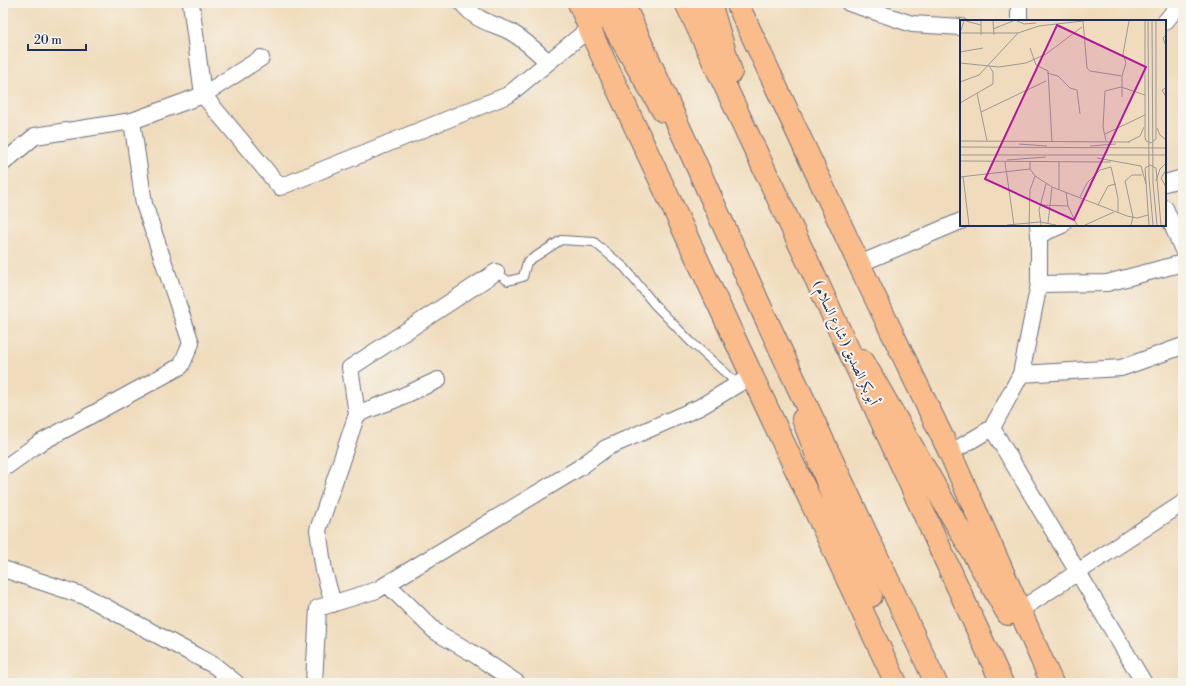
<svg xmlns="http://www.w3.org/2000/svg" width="1186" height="686" font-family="'Libre Bodoni',Amiri,serif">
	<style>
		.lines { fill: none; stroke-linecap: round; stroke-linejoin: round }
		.service-casing { stroke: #666c7f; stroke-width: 10 }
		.minor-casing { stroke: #666c7f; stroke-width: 18 }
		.primary-casing { stroke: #666c7f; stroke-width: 24 }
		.motorway-casing { stroke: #666c7f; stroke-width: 24 }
		.service { stroke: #fff; stroke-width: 8 }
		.minor { stroke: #fff; stroke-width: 16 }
		.primary { stroke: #f9bc8a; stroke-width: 22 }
		.motorway { stroke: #f9bc8a; stroke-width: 22 }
		.labels { text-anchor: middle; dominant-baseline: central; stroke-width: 4; stroke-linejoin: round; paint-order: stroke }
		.street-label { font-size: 14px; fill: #1b2f5e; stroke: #f7f3e8 }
		.inset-road { fill: none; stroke: #9b9796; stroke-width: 1 }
		.view { fill: #b5179e; fill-opacity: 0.15; stroke: #b5179e; stroke-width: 2 }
		.inset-edge { fill: none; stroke: #1b2f5e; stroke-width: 2 }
	</style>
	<rect width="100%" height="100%" fill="#f7f3e8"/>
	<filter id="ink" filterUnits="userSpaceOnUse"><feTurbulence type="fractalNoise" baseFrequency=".025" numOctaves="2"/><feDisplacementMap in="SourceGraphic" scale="8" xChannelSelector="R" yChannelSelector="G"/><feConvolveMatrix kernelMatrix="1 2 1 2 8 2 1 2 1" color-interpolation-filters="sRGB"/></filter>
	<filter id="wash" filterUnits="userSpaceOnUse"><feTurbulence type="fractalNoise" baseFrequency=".012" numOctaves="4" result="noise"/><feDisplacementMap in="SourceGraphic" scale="16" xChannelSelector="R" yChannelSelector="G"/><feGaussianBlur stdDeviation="0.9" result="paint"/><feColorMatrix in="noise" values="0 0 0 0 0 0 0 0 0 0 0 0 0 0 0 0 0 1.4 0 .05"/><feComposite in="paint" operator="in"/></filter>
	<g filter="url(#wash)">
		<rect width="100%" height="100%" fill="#f0dcbc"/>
	</g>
	<g filter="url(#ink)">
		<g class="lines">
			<defs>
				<path id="service" d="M496,272L508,281L523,277L527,262L561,240L594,242L625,268L654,304L691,342L738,384"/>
				<path id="minor" d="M191,3L203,95L280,187L508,95L590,28
					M462,3C479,23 488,21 509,31C524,39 536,51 548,62
					M849,3L912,24L961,27
					M1019,3V21
					M1165,22L1181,3
					M3,163L35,136L132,121L203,95L261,58
					M1165,183L1183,178
					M1165,208L1183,250
					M1039,235L1062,225
					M859,264L961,221
					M1039,284L1107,283L1183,263
					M1021,374L1121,368L1183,346
					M357,414L394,400L438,380
					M992,428L1144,683
					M950,453L992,428L1021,374L1039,284V235L1038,225
					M3,469L38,444L181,366L191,343L144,204L132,121
					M3,569L87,597L215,666L236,683
					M387,584L436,632L474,654L517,683
					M333,604L324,571L318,530L357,414L350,368L496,272
					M1020,610L1183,503
					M314,683L318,608L377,590L579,468L606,448L700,407L753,375"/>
				<path id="primary" d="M579,3L595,41L896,683
					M600,3L663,111
					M737,3L859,264L950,453L1052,683
					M863,361L1008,614
					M803,419L871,596"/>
				<path id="motorway" d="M623,3L761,308L936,683
					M686,3L815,277L1002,683
					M710,3L731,72"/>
			</defs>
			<use href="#service" class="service-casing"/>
			<use href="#minor" class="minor-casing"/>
			<use href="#primary" class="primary-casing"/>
			<use href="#motorway" class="motorway-casing"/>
			<use href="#service" class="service"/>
			<use href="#minor" class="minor"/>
			<use href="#primary" class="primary"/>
			<use href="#motorway" class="motorway"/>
		</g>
	</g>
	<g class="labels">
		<g class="street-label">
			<text transform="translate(845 343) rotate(65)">( شارع السلام ) أبو بكر الصديق</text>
		</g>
	</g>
	<g transform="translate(960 20)">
		<rect width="206" height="206" fill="#f0dcbc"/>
		<path class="inset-road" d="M6,1L21,5M21,1V15M33,1L34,15M57,1L64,4L76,3M123,1L127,48L130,51L162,56M185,1V117L186,121L191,123L196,119V1M188,1L189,158L193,205M192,1L193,163L197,205M33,9L53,1M0,13H58L79,6L123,1M0,13L4,1M206,15L203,18L206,26M70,28L76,45L88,51L92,122M0,32L23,28M0,43L39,47L66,43L86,34L122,7M87,53L98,56L110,68L117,70L120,94M0,62L19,55L58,13M206,68L202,70L206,77M17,73L27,121M162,77V56L166,43L163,34L169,1M0,83L33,64V52L29,46M21,92L86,61M197,108L200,115L206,120M145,114L185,95M0,121L170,122M146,121L143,107L145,71L161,67L185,75M168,122L180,116L184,107M59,124L87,126M130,126L156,124M0,127L206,128M0,135H206M137,138L181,146L186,164M47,140L86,137M0,141L151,142M45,142L54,205M70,142V149L75,156L92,167L167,196L177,198L188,195M206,150L201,158L206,167M3,156L9,205M0,157L70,149M196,161L200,149L206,143M99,169V142M106,172L108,186L117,205M120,177L127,163L140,150L151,147L158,178V193M80,185L108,186M138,185L148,166L156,164M88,203L92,167M47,205L80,202L96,205M69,205L70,170L75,156M81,205L79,190L86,164M125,205L154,192M171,205L173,197L165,161L172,155H182M189,205L185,148L190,145L196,148L201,205"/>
		<path class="view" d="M97,5L186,47L114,200L25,159Z"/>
		<rect width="206" height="206" class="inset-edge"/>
	</g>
	<rect width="1186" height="686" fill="none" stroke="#f7f3e8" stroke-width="16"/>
	<path d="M28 44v6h58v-6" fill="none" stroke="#1b2f5e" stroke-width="2"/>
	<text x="34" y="44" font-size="12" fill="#1b2f5e" stroke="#f7f3e8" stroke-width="3" paint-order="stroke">20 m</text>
</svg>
